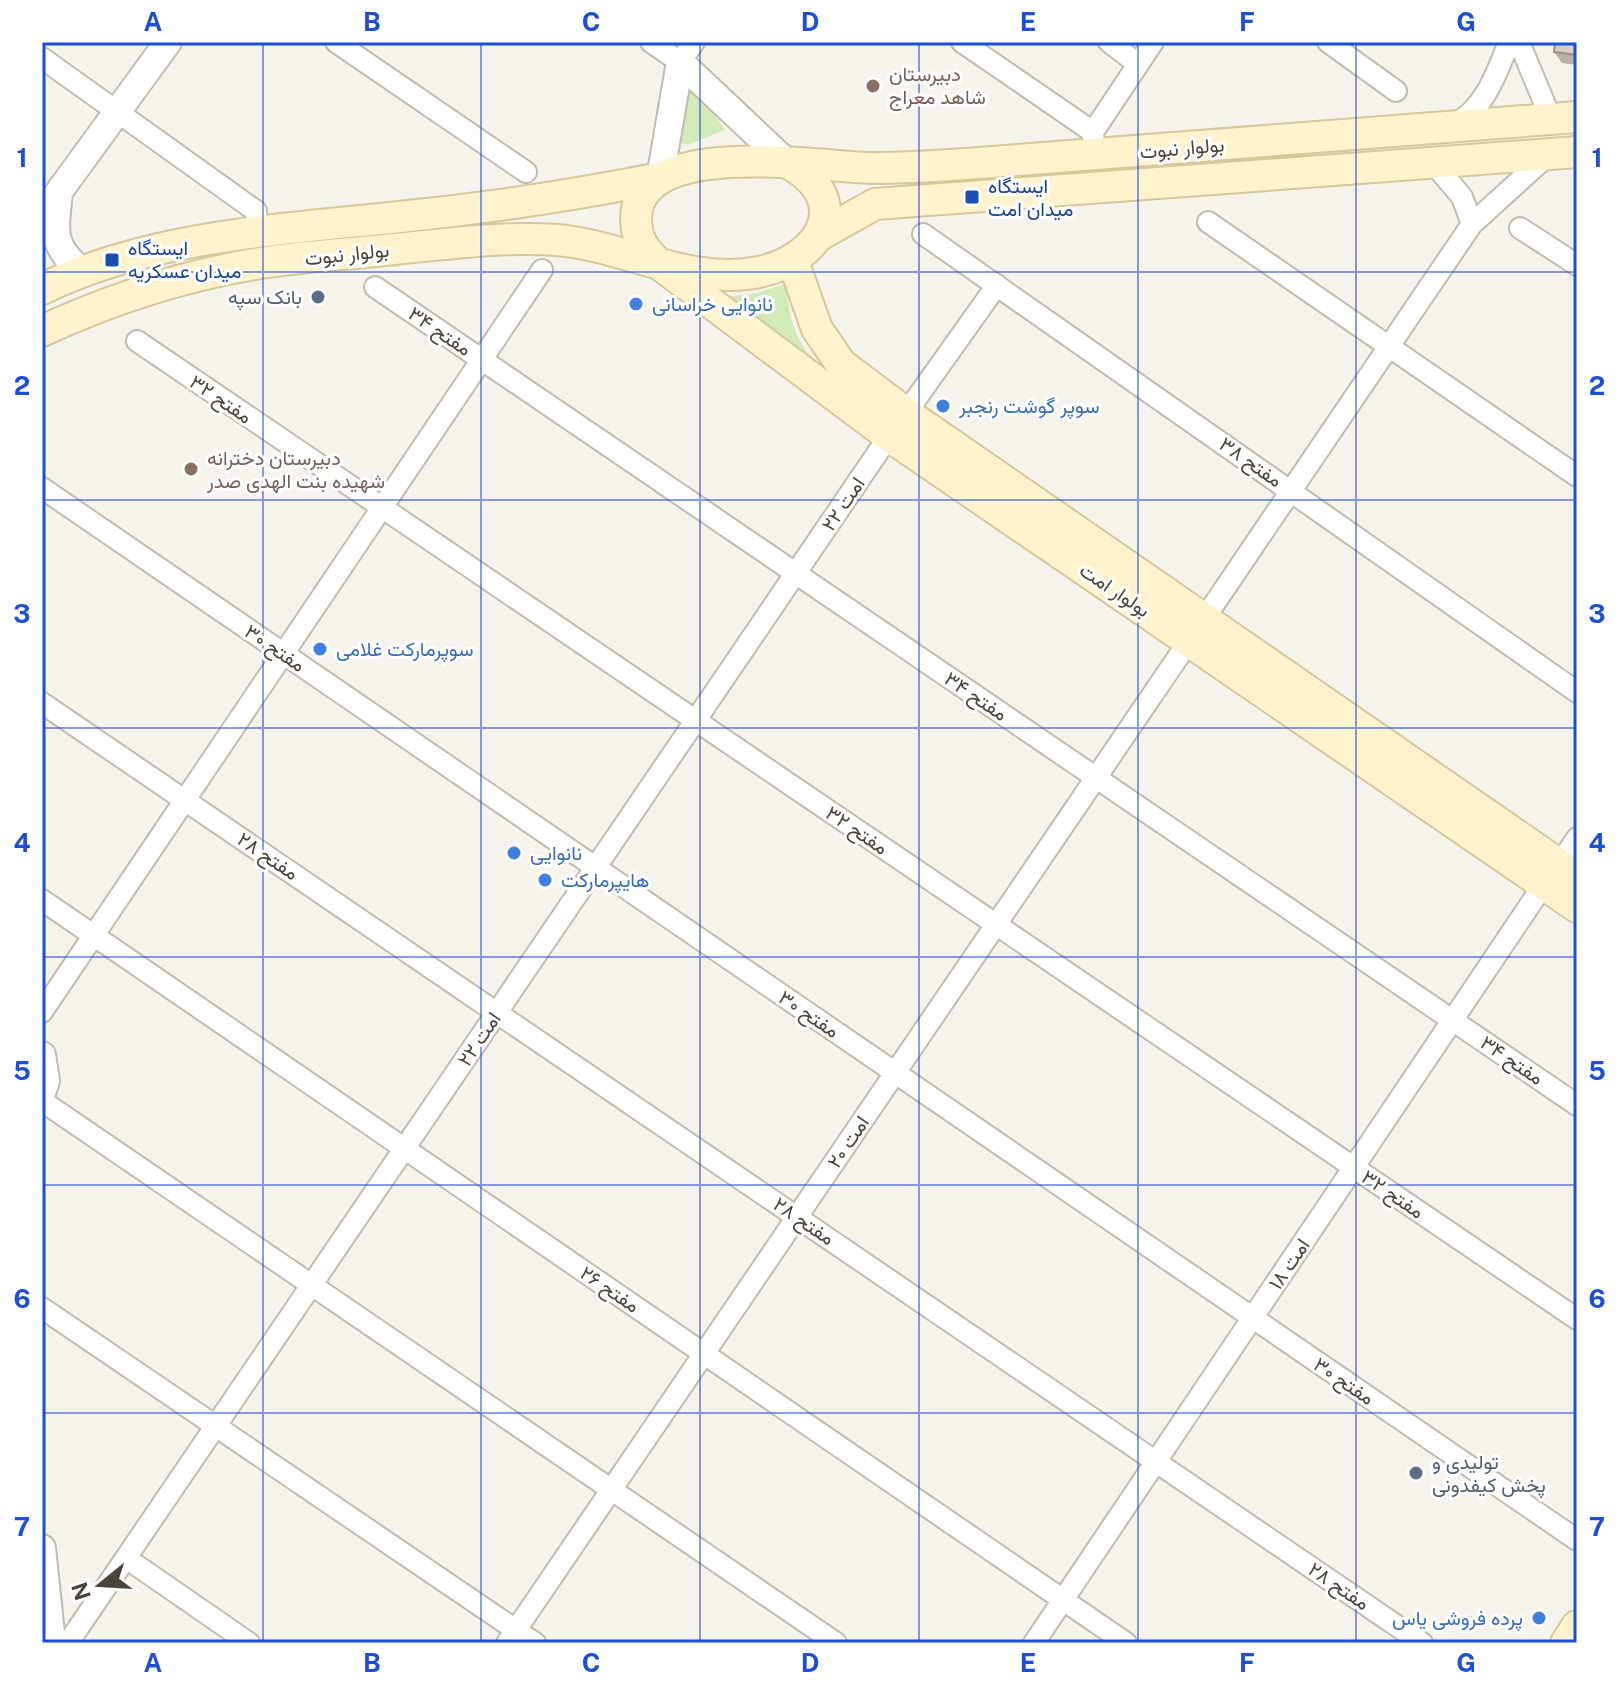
<svg xmlns="http://www.w3.org/2000/svg" width="1619" height="1685" font-family="'Public Sans',Vazirmatn,sans-serif">
	<style>
		.green { fill: #d2eab5 }
		.lines { fill: none; stroke-linecap: round; stroke-linejoin: round }
		.minor-casing { stroke: #c2bbae; stroke-width: 24 }
		.tertiary-casing { stroke: #c2bbae; stroke-width: 30 }
		.secondary-casing { stroke: #d6c79b; stroke-width: 34 }
		.minor { stroke: #fff; stroke-width: 20 }
		.tertiary { stroke: #fff; stroke-width: 26 }
		.secondary { stroke: #fff3cd; stroke-width: 30 }
		.wall { fill: #bab2a6 }
		.building { fill: #d8cfc1; stroke: #979187; stroke-width: 2 }
		.grid { fill: none; stroke: #1d4ed8; stroke-width: 2; stroke-opacity: 0.55 }
		.education-dot { fill: #8d6e63; stroke: #fff; stroke-width: 3 }
		.transit-dot { fill: #1a4fb4; stroke: #fff; stroke-width: 3 }
		.service-dot { fill: #5c6f8a; stroke: #fff; stroke-width: 3 }
		.shop-dot { fill: #3f7fe0; stroke: #fff; stroke-width: 3 }
		.labels { text-anchor: middle; dominant-baseline: central; stroke-width: 6; stroke-linejoin: round; paint-order: stroke }
		.education-label { font-size: 20px; fill: #785e54; stroke: #fff; text-anchor: start }
		.street-label { font-size: 20px; fill: #4b4439; stroke: #fff }
		.transit-label { font-size: 20px; fill: #164399; stroke: #fff; text-anchor: start }
		.service-label { font-size: 20px; fill: #4e5e75; stroke: #fff; text-anchor: end }
		.shop-label { font-size: 20px; fill: #366cbe; stroke: #fff; text-anchor: start }
		.neatline { fill: none; stroke: #1d4ed8; stroke-width: 3 }
		.grid-label { font-size: 26px; text-anchor: middle; font-weight: bold; fill: #1d4ed8 }
	</style>
	<rect width="100%" height="100%" fill="#f6f3ec"/>
	<path class="green" d="M680,84L697,90L725,130L690,144L671,143Z
		M787,283C788,313 793,337 814,360L725,297L758,293Z"/>
	<g class="lines">
		<defs>
			<path id="minor" d="M336,42L526,172
				M651,42L680,62L694,42
				M962,42L1093,132L1094,155
				M1109,42L1138,64
				M1328,42L1396,91
				M1519,42L1551,119
				M42,58L256,211L258,232
				M1456,123C1485,108 1497,72 1509,42
				M1093,132L1153,42
				M1434,164L1462,197L1472,224
				M1208,222L1577,476
				M1520,228L1577,265
				M923,234L1577,692
				M375,287L1577,1105
				M137,341L1577,1319
				M906,413L997,285
				M42,488L1577,1540
				M1204,619L1472,224L1548,155
				M42,703L1422,1643
				M1559,865L1577,838
				M42,900L1126,1643
				M42,1012L542,270
				M42,1101L836,1643
				M42,1308L535,1643
				M126,1558L249,1643
				M68,1643L889,436
				M507,1643L1189,641
				M1034,1643L1544,884"/>
			<path id="tertiary" d="M680,62L786,162
				M660,178L680,62
				M59,193C55,230 50,244 80,270
				M42,215L168,42
				M42,1055L46,1081L42,1093
				M42,1548L52,1643"/>
			<path id="secondary" d="M1577,117L965,164C935,166 904,168 873,168C823,168 637,135 636,218C636,239 644,250 659,264L889,436L1577,907
				M820,235L875,204L1577,152
				M793,261L817,329L841,364L906,413L1577,877
				M42,289C148,237 274,230 390,218C481,209 570,196 660,178
				M42,331C111,299 186,275 261,263C305,256 350,254 394,249C449,244 503,236 557,240C626,246 689,286 759,272C824,258 855,198 786,162
				M1566,1643L1577,1626"/>
		</defs>
		<use href="#minor" class="minor-casing"/>
		<use href="#tertiary" class="tertiary-casing"/>
		<use href="#secondary" class="secondary-casing"/>
		<use href="#minor" class="minor"/>
		<use href="#tertiary" class="tertiary"/>
		<use href="#secondary" class="secondary"/>
	</g>
	<path class="wall" d="M1577,42V65L1562,63L1554,52Z"/>
	<path class="building" d="M1555,42H1577V55L1554,52Z"/>
	<path class="grid" d="M263,42V1643M481,42V1643M700,42V1643M919,42V1643M1138,42V1643M1356,42V1643M42,272H1577M42,500H1577M42,728H1577M42,957H1577M42,1185H1577M42,1413H1577"/>
	<g class="education-dot">
		<circle cx="873" cy="86" r="8"/>
		<circle cx="191" cy="469" r="8"/>
	</g>
	<g class="transit-dot">
		<rect x="964" y="189" width="16" height="16" rx="4"/>
		<rect x="104" y="252" width="16" height="16" rx="4"/>
	</g>
	<g class="service-dot">
		<circle cx="318" cy="297" r="8"/>
		<circle cx="1416" cy="1473" r="8"/>
	</g>
	<g class="shop-dot">
		<circle cx="636" cy="304" r="8"/>
		<circle cx="943" cy="406" r="8"/>
		<circle cx="320" cy="649" r="8"/>
		<circle cx="514" cy="853" r="8"/>
		<circle cx="545" cy="880" r="8"/>
		<circle cx="1539" cy="1618" r="8"/>
	</g>
	<g class="labels">
		<g class="education-label">
			<text x="889" y="74">دبیرستان<tspan x="889" dy="23">شاهد معراج</tspan></text>
			<text x="207" y="458">دبیرستان دخترانه<tspan x="207" dy="23">شهیده بنت الهدی صدر</tspan></text>
		</g>
		<g class="street-label">
			<text transform="translate(1182 148) rotate(-5)">بولوار نبوت</text>
			<text transform="translate(347 254) rotate(-6)">بولوار نبوت</text>
			<text transform="translate(440 331) rotate(34)">مفتح ۳۴</text>
			<text transform="translate(221 399) rotate(34)">مفتح ۳۲</text>
			<text transform="translate(1251 462) rotate(35)">مفتح ۳۸</text>
			<text transform="translate(843 504) rotate(-56)">امت ۲۲</text>
			<text transform="translate(1115 590) rotate(34)">بولوار امت</text>
			<text transform="translate(275 648) rotate(34)">مفتح ۳۰</text>
			<text transform="translate(976 696) rotate(34)">مفتح ۳۴</text>
			<text transform="translate(857 830) rotate(34)">مفتح ۳۲</text>
			<text transform="translate(268 856) rotate(34)">مفتح ۲۸</text>
			<text transform="translate(809 1014) rotate(34)">مفتح ۳۰</text>
			<text transform="translate(479 1039) rotate(-56)">امت ۲۲</text>
			<text transform="translate(1512 1060) rotate(34)">مفتح ۳۴</text>
			<text transform="translate(848 1142) rotate(-56)">امت ۲۰</text>
			<text transform="translate(1393 1194) rotate(34)">مفتح ۳۲</text>
			<text transform="translate(804 1221) rotate(34)">مفتح ۲۸</text>
			<text transform="translate(1289 1264) rotate(-56)">امت ۱۸</text>
			<text transform="translate(610 1289) rotate(34)">مفتح ۲۶</text>
			<text transform="translate(1344 1381) rotate(34)">مفتح ۳۰</text>
			<text transform="translate(1339 1586) rotate(34)">مفتح ۲۸</text>
		</g>
		<g class="transit-label">
			<text x="988" y="186">ایستگاه<tspan x="988" dy="23">میدان امت</tspan></text>
			<text x="128" y="248">ایستگاه<tspan x="128" dy="23">میدان عسکریه</tspan></text>
		</g>
		<g class="service-label">
			<text x="302" y="297">بانک سپه</text>
			<text x="1432" y="1462" text-anchor="start">تولیدی و<tspan x="1432" dy="23">پخش کیفدونی</tspan></text>
		</g>
		<g class="shop-label">
			<text x="652" y="304">نانوایی خراسانی</text>
			<text x="959" y="406">سوپر گوشت رنجبر</text>
			<text x="336" y="649">سوپرمارکت غلامی</text>
			<text x="530" y="853">نانوایی</text>
			<text x="561" y="880">هایپرمارکت</text>
			<text x="1523" y="1618" text-anchor="end">پرده فروشی یاس</text>
		</g>
	</g>
	<rect width="1619" height="1685" fill="none" stroke="#ffffff" stroke-width="88"/>
	<g transform="translate(100 1585) rotate(252)" stroke="#ffffff" stroke-width="6" paint-order="stroke">
	<path d="M0-6L14 30L0 20L-14 30Z" fill="#4b4439"/>
	<text y="-12" font-size="22" font-weight="bold" text-anchor="middle" fill="#4b4439">N</text>
	</g>
	<rect x="44" y="44" width="1531" height="1597" class="neatline"/>
	<g class="grid-label">
		<text x="153" y="31">A</text>
		<text x="372" y="31">B</text>
		<text x="591" y="31">C</text>
		<text x="810" y="31">D</text>
		<text x="1028" y="31">E</text>
		<text x="1247" y="31">F</text>
		<text x="1466" y="31">G</text>
		<text x="22" y="167">1</text>
		<text x="1597" y="167">1</text>
		<text x="22" y="395">2</text>
		<text x="1597" y="395">2</text>
		<text x="22" y="623">3</text>
		<text x="1597" y="623">3</text>
		<text x="22" y="852">4</text>
		<text x="1597" y="852">4</text>
		<text x="22" y="1080">5</text>
		<text x="1597" y="1080">5</text>
		<text x="22" y="1308">6</text>
		<text x="1597" y="1308">6</text>
		<text x="22" y="1536">7</text>
		<text x="1597" y="1536">7</text>
		<text x="153" y="1672">A</text>
		<text x="372" y="1672">B</text>
		<text x="591" y="1672">C</text>
		<text x="810" y="1672">D</text>
		<text x="1028" y="1672">E</text>
		<text x="1247" y="1672">F</text>
		<text x="1466" y="1672">G</text>
	</g>
</svg>
